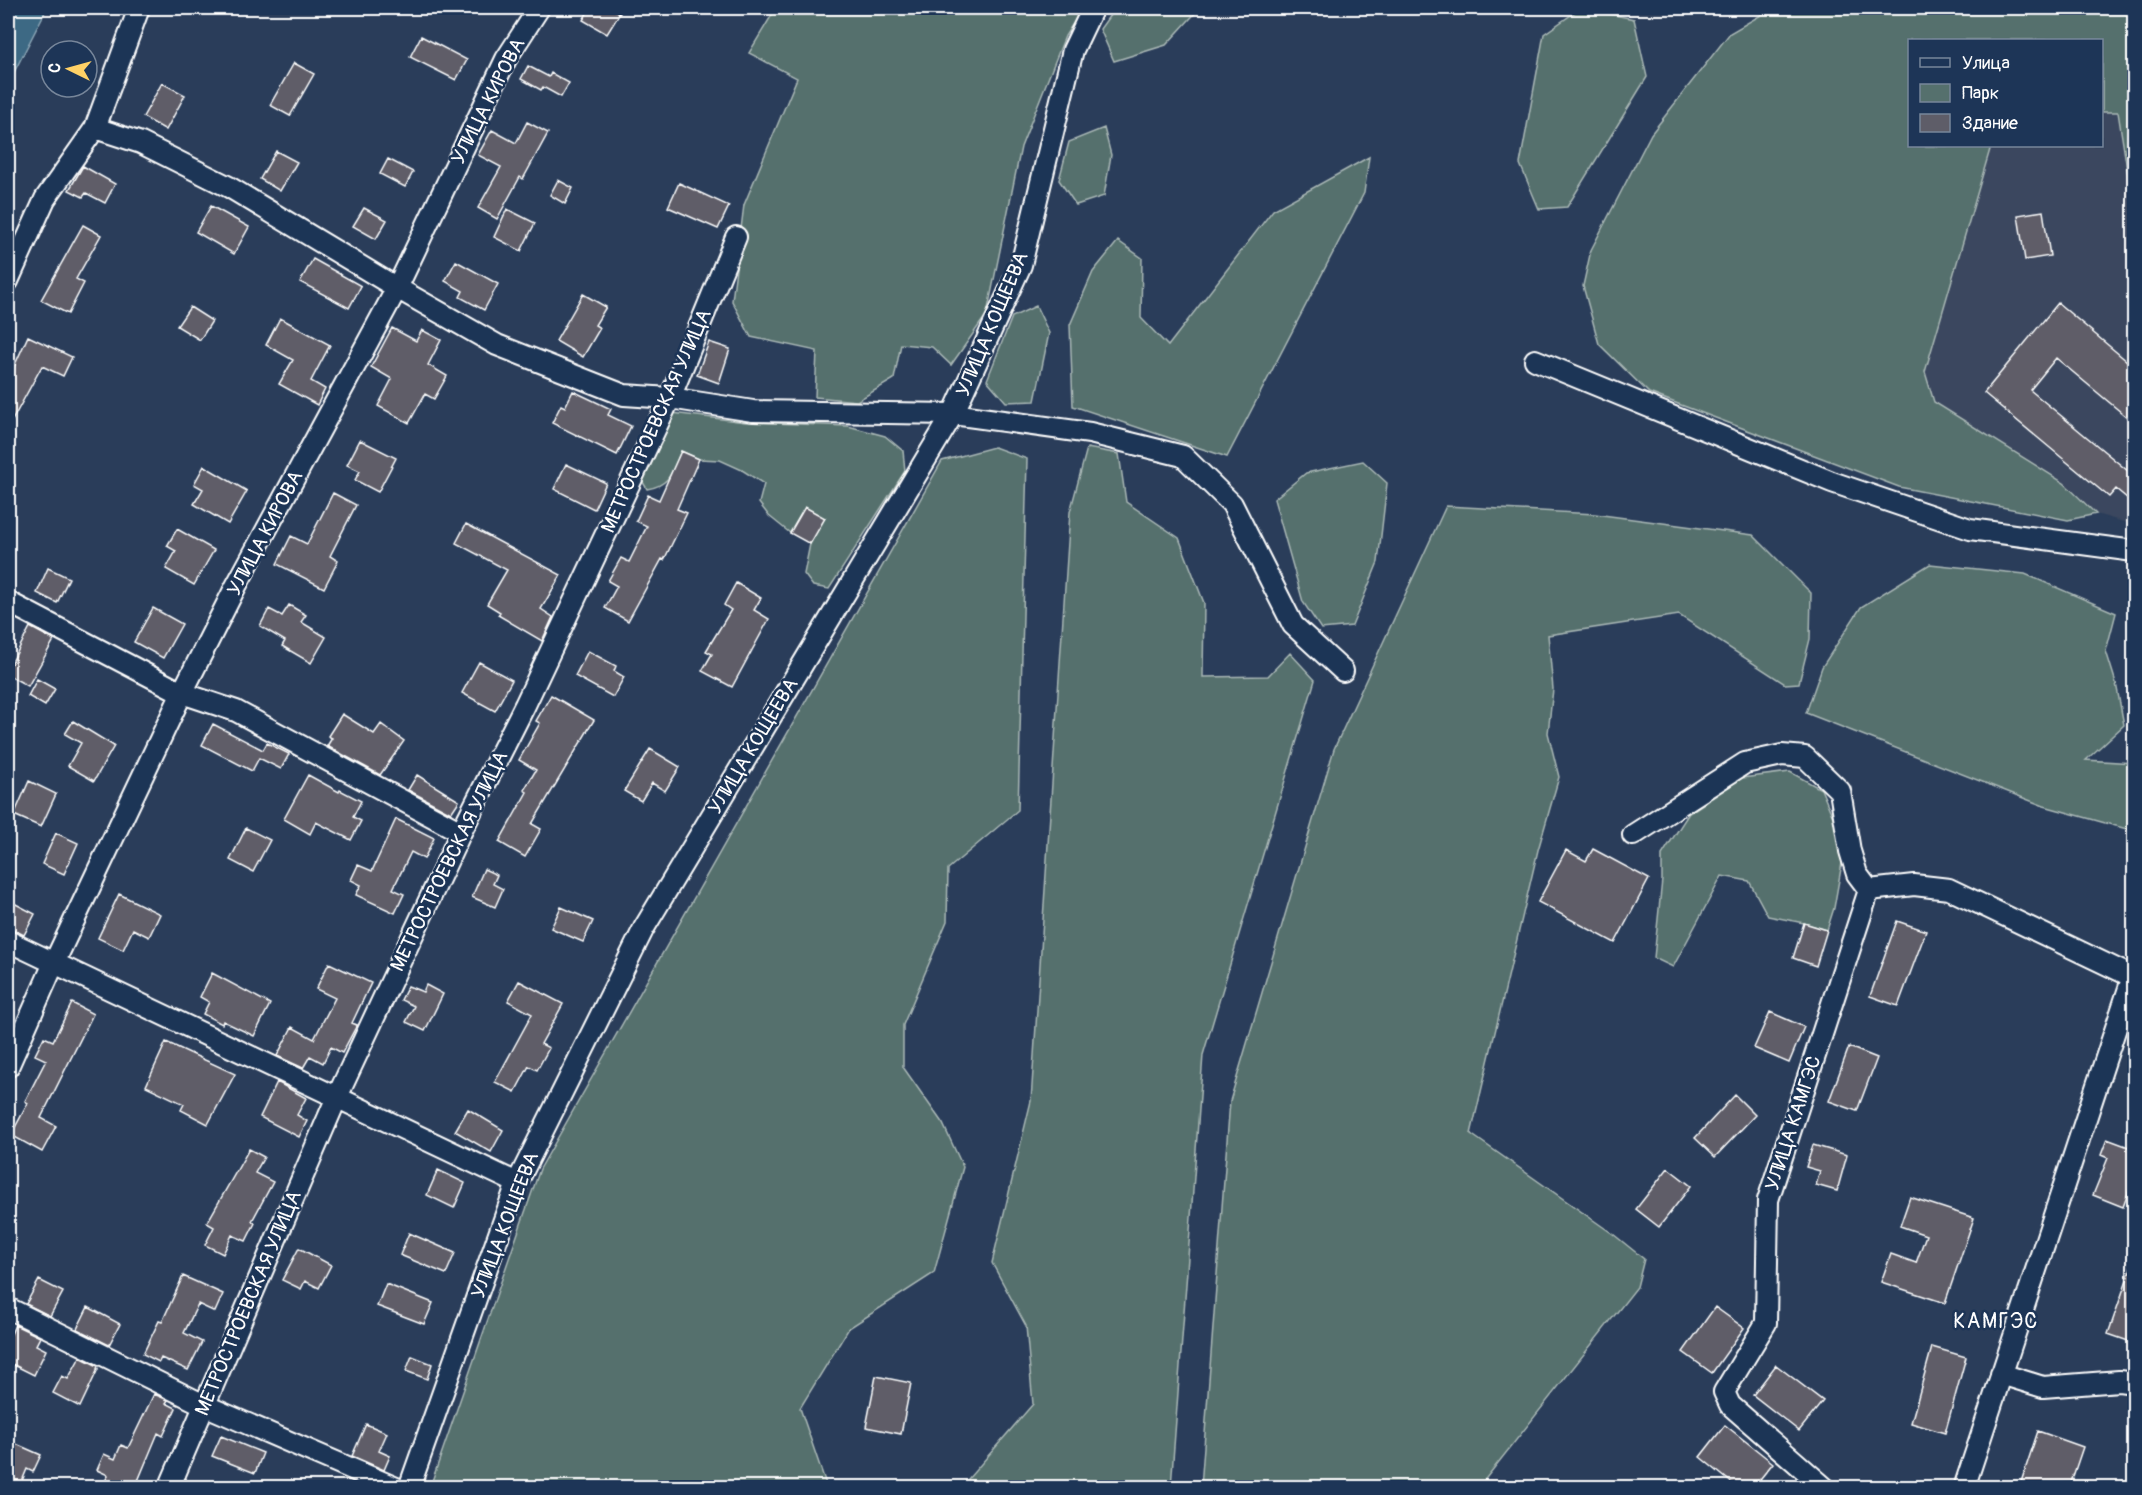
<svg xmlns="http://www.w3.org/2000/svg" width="2142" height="1495" font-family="Pangolin,sans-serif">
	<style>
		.built { fill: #3a475e }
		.green { fill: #55706d; stroke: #aab8b6; stroke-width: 1.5 }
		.water { fill: #3e6984; stroke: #8ba5b5; stroke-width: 1.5 }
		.building { fill: #5e5d68; stroke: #fff; stroke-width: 1.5 }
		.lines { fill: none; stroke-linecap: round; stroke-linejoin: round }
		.minor-casing { stroke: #fff; stroke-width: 24 }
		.minor { stroke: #1d3557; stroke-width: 20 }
		.labels { text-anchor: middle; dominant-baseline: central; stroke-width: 5; stroke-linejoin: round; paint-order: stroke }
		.street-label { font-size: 20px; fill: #fff; stroke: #1d3557 }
		.neighbourhood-label { font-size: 21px; letter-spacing: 1.5px; fill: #fff; stroke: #1d3557 }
	</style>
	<rect width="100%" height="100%" fill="#2a3d5a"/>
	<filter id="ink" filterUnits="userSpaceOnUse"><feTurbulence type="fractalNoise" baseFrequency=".0167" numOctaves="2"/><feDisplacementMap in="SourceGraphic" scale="12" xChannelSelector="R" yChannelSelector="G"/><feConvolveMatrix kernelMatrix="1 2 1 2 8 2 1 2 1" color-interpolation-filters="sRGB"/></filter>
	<g filter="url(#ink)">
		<path class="built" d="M2102,112H2118L2134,214V525L2096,514L2064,483L1934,403L1925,372L1991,146H2102Z"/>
		<path class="green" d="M776,8H1083L1065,36L1021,147L987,314L951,365L932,347L901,344L894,379L857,401L815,397L817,351L751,337L732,301L744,205L797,78L749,53Z
			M1115,8H1200L1166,45L1114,61L1100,29Z
			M1581,8L1634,19L1647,77L1567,207L1539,209L1520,164L1544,34Z
			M1773,8H2134V214L2118,112H2102V40H1910V146H1991L1925,372L1934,402L2064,483L2096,514L2068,520L1899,487L1649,393L1599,344L1583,286L1591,250L1651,134L1730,33Z
			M1104,128L1111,155L1104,196L1076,205L1059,180L1069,142Z
			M1369,157L1364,193L1227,457L1073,406L1070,325L1093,272L1118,241L1142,258L1141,318L1168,346L1273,210Z
			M1036,306L1049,333L1035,401L1006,402L987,380L1012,317Z
			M672,413L746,422L848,426L885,436L903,451L905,471L829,589L813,586L804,574L810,544L825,518L790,533L769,516L759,503L764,484L742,470L720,460L699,459L681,451C672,471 671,485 647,489L641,479Z
			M994,447L1027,459L1018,810L948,869L947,921L903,1025V1067L943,1124L963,1167L934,1273L849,1328L800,1408L827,1487H430L540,1169L942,461Z
			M1087,448L1119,454L1126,502L1179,538L1204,603L1203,677L1268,676L1290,653L1315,680L1203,1055L1171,1487H966L968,1479L1033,1404L1026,1326L992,1263L1031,1101L1070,512Z
			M1363,461L1387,483L1378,562L1352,626L1321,629L1303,602L1274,499L1306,473Z
			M1446,506L1595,514L1753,535L1811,593L1810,639L1799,683L1785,684L1679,615L1548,635L1553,689L1548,733L1559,777L1538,850L1471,1134L1613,1234L1644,1259L1637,1287L1479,1487H1201L1230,1101L1334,749Z
			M1930,564L2025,574L2116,613L2106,651L2116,683L2124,725L2086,760L2134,763V831L2044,806L1806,713L1822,667L1861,607Z
			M1790,772L1821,789L1838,829L1842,863L1834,908L1827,930L1804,923L1768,916L1749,881L1722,876L1673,967L1654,958L1662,880V855L1689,813L1742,778Z"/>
		<path class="water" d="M8,8H47L8,84Z"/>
		<path class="building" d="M590,8H611L620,13L607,34L583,20Z
			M421,36L467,60L456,80L410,57Z
			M294,63L314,74L290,116L270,105Z
			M528,66L549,77L551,73L569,83L561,97L543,87L541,90L521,79Z
			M162,83L185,95L166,130L143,117Z
			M527,122L548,133L523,179L520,177L497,219L478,208L501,167L478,155L492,130L516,143Z
			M276,151L297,162L280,191L260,179Z
			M388,159L413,172L405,187L380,174Z
			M83,166L115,184L105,203L86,193L83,197L69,190Z
			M558,180L573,188L565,204L550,195Z
			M679,183L729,206L718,229L668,207Z
			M211,206L249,227L234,254L196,232Z
			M364,208L387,220L376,239L353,226Z
			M507,209L535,223L521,251L494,237Z
			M2043,211L2050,256L2025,260L2018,215Z
			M83,225L101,235L76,279L84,283L68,314L41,300Z
			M313,259L361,286L349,308L300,282Z
			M456,261L498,284L484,310L460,297L463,291L445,281Z
			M583,294L606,307L595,325L600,328L583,357L556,341Z
			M2058,303L2134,367V423L2056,358L2030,390L2134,476V504L2116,489L2109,497L1984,393Z
			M190,307L212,321L200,340L177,326Z
			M280,318L330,345L311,381L325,389L317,405L279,384L293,360L266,345Z
			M392,328L416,341L422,330L441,340L428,365L447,376L434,399L425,394L409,423L378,406L392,379L371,367Z
			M28,336L72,357L63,376L42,366L8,428V380Z
			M709,342L730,349L719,383L697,375Z
			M573,391L611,409L608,415L631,426L617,455L552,423L561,405L565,407Z
			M360,440L396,458L378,492L355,480L360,471L347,465Z
			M681,451L699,459L677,509L687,513L664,560L662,559L628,621L605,608L617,586L608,581L621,558L629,562L647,526L636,521L648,495L659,500Z
			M566,464L606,483L594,509L554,489Z
			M204,466L247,491L228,524L194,504L203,489L194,484Z
			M333,493L356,505L330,556L338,561L324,588L277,564L291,536L307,544Z
			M805,507L825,518L810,544L790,533Z
			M466,524L561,575L541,609L553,617L542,641L498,615L500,612L487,604L507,570L456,543Z
			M177,529L214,550L194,585L166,569L176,551L167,546Z
			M48,568L69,578L57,603L37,593Z
			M736,583L761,598L754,610L769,619L732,687L702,671L712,654L706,651L731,610L724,605Z
			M289,605L306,615L301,622L326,637L311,663L282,646L285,641L260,626L269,609L282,616Z
			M153,608L182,624L163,658L134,642Z
			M30,627L54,640L28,686L8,675V670Z
			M588,651L616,666L614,671L624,677L613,697L575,676Z
			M479,662L512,680L495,711L462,693Z
			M37,679L55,689L45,706L28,696Z
			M551,695L594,720L532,824L541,829L525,857L499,842L527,792L524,790L536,770L519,760L540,723L536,721Z
			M342,714L374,734L381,724L404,741L380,775L327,746L332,738L328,736Z
			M73,721L114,746L94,781L68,766L81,743L65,734Z
			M213,724L263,750L267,743L289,754L281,769L259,758L252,771L202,745Z
			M650,749L680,767L665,791L652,783L641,801L624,791Z
			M308,775L339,792L340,790L361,801L353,817L361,821L351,840L316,822L310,834L284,819Z
			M417,775L459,801L451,813L408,790Z
			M29,781L56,794L41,827L14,815Z
			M396,819L434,838L424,859L411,852L393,889L404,894L395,913L356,895L361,885L351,880L358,865L372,871Z
			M246,828L270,840L253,872L230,860Z
			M56,833L78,843L64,874L42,864Z
			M1593,849L1649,879L1615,943L1538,902L1566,850L1586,861Z
			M484,869L497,875L493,884L503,889L495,907L472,897Z
			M119,894L160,914L149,937L133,929L123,950L98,938Z
			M8,900L35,914L24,935L8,927Z
			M561,907L593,921L583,942L551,928Z
			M1897,921L1926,931L1898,1006L1870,996Z
			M1804,923L1827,930L1816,966L1793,958Z
			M329,963L371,983L352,1023L357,1025L342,1053L331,1047L323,1063L310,1056L303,1068L277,1056L292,1027L314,1039L335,998L316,989Z
			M212,973L270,1004L254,1036L223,1021L222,1024L203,1014L209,1002L200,997Z
			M519,981L563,1004L541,1044L549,1048L537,1070L529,1066L515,1092L495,1082L532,1014L508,1001Z
			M426,985L443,994L425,1031L406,1022L414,1006L401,1000L408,986L423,992Z
			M72,1003L93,1014L41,1118L56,1126L42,1152L11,1135L28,1103L25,1101L46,1060L35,1055L44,1037L53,1041Z
			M1770,1012L1804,1027L1789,1063L1754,1048Z
			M166,1042L235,1074L208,1124L181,1110L184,1104L146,1086Z
			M1849,1047L1877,1058L1857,1111L1829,1101Z
			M277,1082L306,1098L297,1115L307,1121L299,1137L260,1117Z
			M1735,1095L1755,1115L1715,1157L1695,1138Z
			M468,1109L503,1130L491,1152L455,1131Z
			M2107,1139L2134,1149V1177L2123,1207L2093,1195L2108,1158L2101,1155Z
			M1813,1145L1847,1155L1837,1191L1816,1185L1820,1171L1806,1167Z
			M249,1149L264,1157L255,1173L273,1182L252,1221L255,1223L246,1241L232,1235L223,1254L205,1245L214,1227L207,1223Z
			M1668,1168L1691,1186L1659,1227L1636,1209Z
			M438,1170L465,1183L454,1208L427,1195Z
			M1910,1197L1974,1218L1945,1303L1881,1282L1891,1254L1916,1263L1926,1235L1900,1226Z
			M409,1233L455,1253L446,1274L400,1255Z
			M299,1248L331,1265L319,1288L305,1281L301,1289L282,1280Z
			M2132,1265L2134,1266V1343L2108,1334Z
			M183,1276L223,1294L215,1312L198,1304L184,1333L202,1342L188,1370L161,1358L159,1362L143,1354L159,1321L162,1322Z
			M39,1280L63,1292L50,1316L26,1304Z
			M386,1284L433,1303L424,1324L377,1306Z
			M88,1307L120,1324L109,1345L77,1329Z
			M1715,1307L1744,1328L1712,1373L1683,1352Z
			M15,1325L40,1337L36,1345L46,1350L34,1375L8,1362V1341Z
			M1932,1347L1966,1357L1945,1433L1911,1423Z
			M412,1356L432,1364L427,1379L406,1371Z
			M80,1357L98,1366L97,1369H98L80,1407L53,1393L62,1376L68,1379Z
			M1776,1365L1823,1401L1799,1431L1753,1395Z
			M876,1376L911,1383L901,1434L866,1427Z
			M154,1394L168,1400L166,1403L176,1408L163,1436L158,1433L135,1488H102L108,1475L97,1470L104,1454L115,1459L121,1445L128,1448Z
			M366,1424L387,1433L379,1451L390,1456L384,1470L352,1456Z
			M1725,1425L1773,1463L1753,1488H1738L1700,1457Z
			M2038,1431L2083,1447L2069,1488H2019Z
			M221,1436L263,1453L255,1473L212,1456Z
			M16,1444L41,1455L33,1472L27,1469L19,1488H8V1463Z"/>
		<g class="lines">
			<defs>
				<path id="minor" d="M95,128L141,143L229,187L397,288L497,345L624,395L670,398L753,411L953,414L1090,433L1183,456L1232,504L1293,625L1343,671
					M8,281L45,199L95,128L139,8
					M1535,360L1832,482L1970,529L2134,551
					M8,602L182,693L236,711L461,832
					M1633,835L1745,763L1782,755L1805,757L1840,791L1850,851L1857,874L1869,890L1914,885L1949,889L2133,977
					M8,941L517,1183
					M8,1067L54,963L182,693L235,588L397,288L506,59L539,8
					M8,1308L204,1405L396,1488
					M2001,1374L2043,1387L2119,1381L2134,1383
					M169,1488L337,1097L461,832L525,705L670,398L736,237
					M409,1488L517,1183L644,928L953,414L1021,265L1073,50L1093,8
					M1825,1488L1730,1405L1724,1392L1766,1323L1768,1200L1869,890
					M1964,1488L2134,973"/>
			</defs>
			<use href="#minor" class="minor-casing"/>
			<use href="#minor" class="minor"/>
		</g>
	</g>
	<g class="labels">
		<g class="street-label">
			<text transform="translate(488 101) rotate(-63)">УЛИЦА КИРОВА</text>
			<text transform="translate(992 324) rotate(-67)">УЛИЦА КОЩЕЕВА</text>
			<text transform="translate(656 421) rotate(-66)">МЕТРОСТРОЕВСКАЯ УЛИЦА</text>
			<text transform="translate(265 533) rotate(-62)">УЛИЦА КИРОВА</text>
			<text transform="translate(753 746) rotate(-59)">УЛИЦА КОЩЕЕВА</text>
			<text transform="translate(449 861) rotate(-64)">МЕТРОСТРОЕВСКАЯ УЛИЦА</text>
			<text transform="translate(1793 1123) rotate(-72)">УЛИЦА КАМГЭС</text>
			<text transform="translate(505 1225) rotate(-69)">УЛИЦА КОЩЕЕВА</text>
			<text transform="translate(248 1303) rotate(-67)">МЕТРОСТРОЕВСКАЯ УЛИЦА</text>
		</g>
		<g class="neighbourhood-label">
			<text x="1996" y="1321">КАМГЭС</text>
		</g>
	</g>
	<rect width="2142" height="1495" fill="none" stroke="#1d3557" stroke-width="30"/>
	<rect x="15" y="15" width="2112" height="1465" fill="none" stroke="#fff" stroke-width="2" filter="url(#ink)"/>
	<rect x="1908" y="39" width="195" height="108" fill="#1d3557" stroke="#77869a" stroke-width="1.5"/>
	<rect x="1920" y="58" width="30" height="9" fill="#1d3557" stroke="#77869a" stroke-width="1.5"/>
	<text x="1962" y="69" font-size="18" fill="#ffffff">Улица</text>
	<rect x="1920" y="84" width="30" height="18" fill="#55706d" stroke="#77869a" stroke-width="1.5"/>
	<text x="1962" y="99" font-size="18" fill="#ffffff">Парк</text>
	<rect x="1920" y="114" width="30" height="18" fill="#5e5d68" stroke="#77869a" stroke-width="1.5"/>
	<text x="1962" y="129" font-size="18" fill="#ffffff">Здание</text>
	<g transform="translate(69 69) rotate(275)"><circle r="28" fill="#1d3557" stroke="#77869a" stroke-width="1.5"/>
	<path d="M0-4.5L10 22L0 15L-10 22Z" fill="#ffd166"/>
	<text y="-9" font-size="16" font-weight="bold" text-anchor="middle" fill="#ffffff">С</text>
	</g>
</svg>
